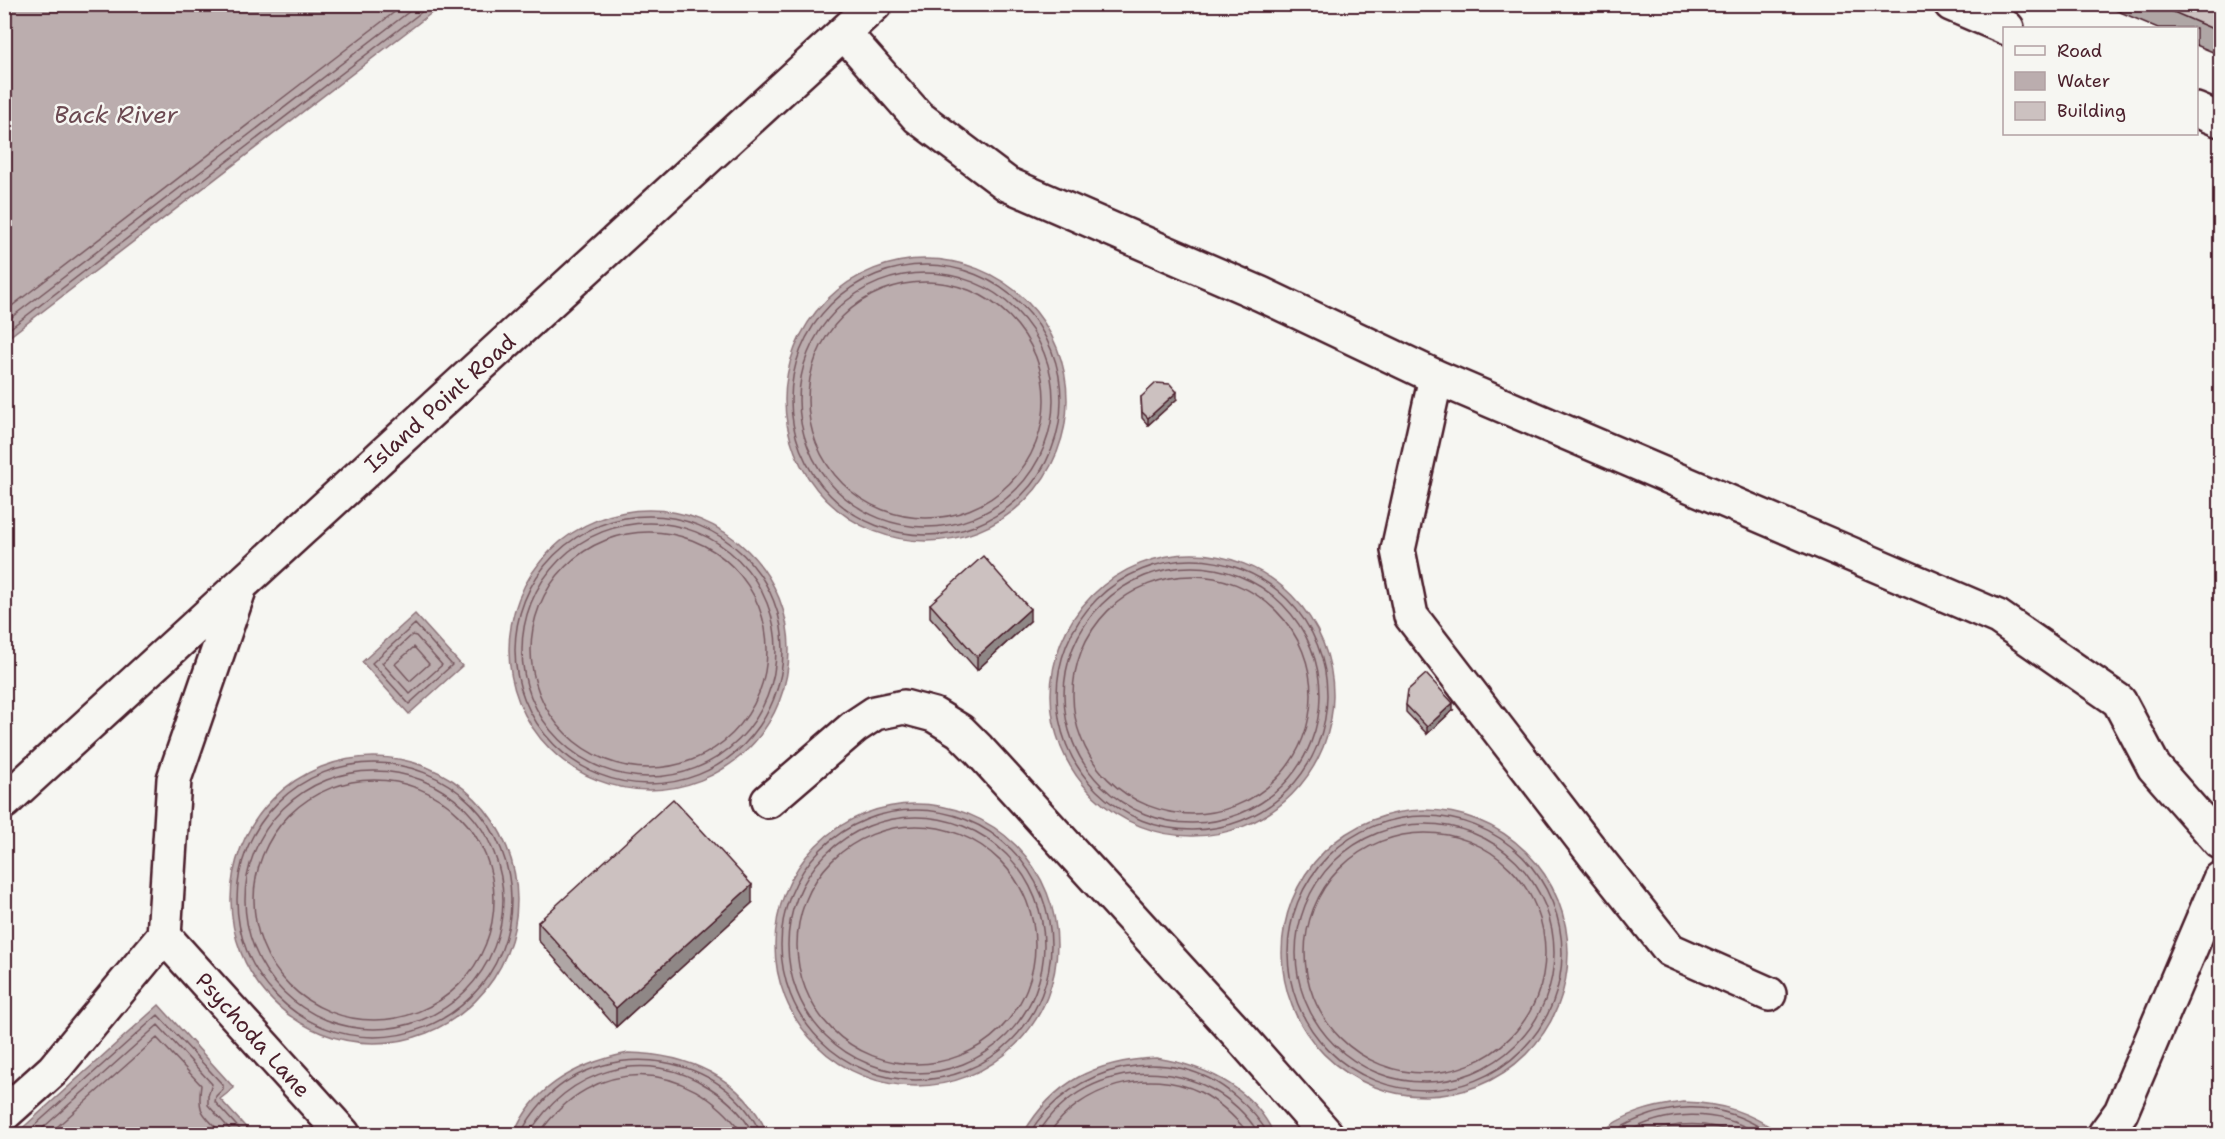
<svg xmlns="http://www.w3.org/2000/svg" width="2225" height="1139" font-family="'Shantell Sans',sans-serif">
	<style>
		.water { fill: #bbadae; stroke: #8e747a; stroke-width: 1.5 }
		.lines { fill: none; stroke-linecap: round; stroke-linejoin: round }
		.shore { stroke: #77585f; stroke-width: 1.5 }
		.minor-casing { stroke: #4a1f2b; stroke-width: 38 }
		.minor { stroke: #f6f6f2; stroke-width: 33 }
		.wall { fill: #afa6a5; stroke: #4a1f2b; stroke-width: 1.5 }
		.shaded-wall { fill: #8f8786; stroke: #4a1f2b; stroke-width: 1.5 }
		.building { fill: #ccc1c0; stroke: #4a1f2b; stroke-width: 1.5 }
		.labels { text-anchor: middle; dominant-baseline: central; stroke-width: 5; stroke-linejoin: round; paint-order: stroke }
		.street-label { font-size: 22px; fill: #4a1f2b; stroke: #f6f6f2 }
		.water-label { font-size: 24px; font-style: italic; fill: #6c4a52; stroke: #f6f6f2 }
	</style>
	<rect width="100%" height="100%" fill="#f6f6f2"/>
	<filter id="ink" filterUnits="userSpaceOnUse"><feTurbulence type="fractalNoise" baseFrequency=".0167" numOctaves="2"/><feDisplacementMap in="SourceGraphic" scale="12" xChannelSelector="R" yChannelSelector="G"/><feConvolveMatrix kernelMatrix="1 2 1 2 8 2 1 2 1" color-interpolation-filters="sRGB"/></filter>
	<g filter="url(#ink)">
		<path class="water" d="M5,4H442V5L5,340Z
			M785 400a141 141 0 1 1 282 0a141 141 0 1 1-282 0Z
			M509 650a140 140 0 1 1 280 0a140 140 0 1 1-280 0Z
			M1051 695a141 141 0 1 1 282 0a141 141 0 1 1-282 0Z
			M415,614L462,666L409,714L362,662Z
			M231 900a143 143 0 1 1 286 0a143 143 0 1 1-286 0Z
			M775 945a141 141 0 1 1 282 0a141 141 0 1 1-282 0Z
			M1282 953a143 143 0 1 1 286 0a143 143 0 1 1-286 0Z
			M159,1005L234,1088L220,1099L252,1134H16Z
			M628,1053C688,1054 742,1077 768,1134H514C534,1085 579,1063 628,1053Z
			M1156,1058C1206,1066 1251,1086 1274,1134H1023C1054,1081 1095,1061 1156,1058Z
			M1683,1102C1723,1103 1748,1112 1782,1134H1600C1622,1113 1654,1106 1683,1102Z"/>
		<g class="lines">
			<path class="shore" d="M791 400a135 135 0 1 1 270 0a135 135 0 1 1-270 0Z
				M799 400a127 127 0 1 1 254 0a127 127 0 1 1-254 0Z
				M808 400a118 118 0 1 1 236 0a118 118 0 1 1-236 0Z
				M4,312L405,4
				M4,323L419,4
				M4,333L432,4
				M515 650a134 134 0 1 1 268 0a134 134 0 1 1-268 0Z
				M522 650a127 127 0 1 1 254 0a127 127 0 1 1-254 0Z
				M531 650a118 118 0 1 1 236 0a118 118 0 1 1-236 0Z
				M1057 695a135 135 0 1 1 270 0a135 135 0 1 1-270 0Z
				M1064 695a128 128 0 1 1 256 0a128 128 0 1 1-256 0Z
				M1073 695a119 119 0 1 1 238 0a119 119 0 1 1-238 0Z
				M415,624L452,665L409,704L372,663Z
				M412,635L416,636L442,665L410,694L382,663Z
				M414,647L429,664L410,681L395,664Z
				M237 900a137 137 0 1 1 274 0a137 137 0 1 1-274 0Z
				M245 900a129 129 0 1 1 258 0a129 129 0 1 1-258 0Z
				M254 900a120 120 0 1 1 240 0a120 120 0 1 1-240 0Z
				M781 945a135 135 0 1 1 270 0a135 135 0 1 1-270 0Z
				M1288 953a137 137 0 1 1 274 0a137 137 0 1 1-274 0Z
				M788 945a128 128 0 1 1 256 0a128 128 0 1 1-256 0Z
				M1296 953a129 129 0 1 1 258 0a129 129 0 1 1-258 0Z
				M797 945a119 119 0 1 1 238 0a119 119 0 1 1-238 0Z
				M1305 953a120 120 0 1 1 240 0a120 120 0 1 1-240 0Z
				M25,1134L158,1015L223,1085V1089L216,1096L215,1102L244,1134
				M36,1134L158,1025L212,1084L208,1096V1105L234,1134
				M49,1134L157,1038L201,1085C197,1114 203,1113 222,1134
				M521,1134C526,1121 537,1108 547,1097C609,1036 724,1053 761,1134
				M529,1134C567,1070 645,1045 710,1088C727,1099 744,1115 753,1134
				M539,1134C593,1054 688,1058 743,1134
				M1029,1134C1071,1064 1171,1040 1235,1096C1248,1107 1260,1119 1268,1134
				M1038,1134C1087,1052 1210,1054 1259,1134
				M1049,1134C1080,1086 1148,1067 1200,1092C1220,1102 1235,1117 1249,1134
				M1609,1134C1664,1101 1716,1097 1771,1134
				M1624,1134C1664,1110 1718,1108 1758,1134
				M1644,1134C1675,1122 1707,1121 1738,1134"/>
			<defs>
				<path id="minor" d="M1951,4L2007,28
					M844,33L918,117L1007,184L1261,294L1436,377L1398,550L1411,616L1596,857L1670,950L1769,994
					M2196,110L2220,120
					M1436,377L1998,617L2119,701L2154,767L2220,842
					M768,801L854,727L875,713L904,707L934,715L960,731L978,749L1238,1034L1326,1134
					M4,802L875,4
					M164,936L343,1134
					M4,1114L53,1070L164,936L174,779L239,590
					M2105,1134L2121,1112L2220,879"/>
			</defs>
			<use href="#minor" class="minor-casing"/>
			<use href="#minor" class="minor"/>
		</g>
		<path class="wall" d="M2101,4H2220V55L2196,45V28H2158Z
			M1141,397L1177,399L1148,425L1142,418Z
			M930,604L1030,621L977,670L930,617Z
			M1406,705L1453,710L1427,734L1406,712Z
			M752,903L616,1027L538,940V922Z"/>
		<path class="shaded-wall" d="M1177,392V399L1148,425V418Z
			M1030,609V621L977,670V657Z
			M1453,703V710L1427,734V727Z
			M752,885V903L616,1027V1008Z"/>
		<path class="building" d="M2155,4H2220V32Z
			M1156,383L1170,384L1177,392L1148,418L1142,412L1141,397Z
			M983,556L1030,609L977,657L930,604Z
			M1426,674L1453,703L1427,727L1406,705L1408,690Z
			M673,799L752,885L616,1008L538,922Z"/>
	</g>
	<g class="labels">
		<g class="street-label">
			<text transform="translate(440 403) rotate(-42)">Island Point Road</text>
			<text transform="translate(253 1035) rotate(48)">Psychoda Lane</text>
		</g>
		<g class="water-label">
			<text x="116" y="115">Back River</text>
		</g>
	</g>
	<rect width="2225" height="1139" fill="none" stroke="#f6f6f2" stroke-width="24"/>
	<rect x="12" y="12" width="2201" height="1115" fill="none" stroke="#4a1f2b" stroke-width="2" filter="url(#ink)"/>
	<rect x="2003" y="27" width="195" height="108" fill="#f6f6f2" stroke="#b1a0a2" stroke-width="1.5"/>
	<rect x="2015" y="46" width="30" height="9" fill="#f6f6f2" stroke="#b1a0a2" stroke-width="1.5"/>
	<text x="2057" y="57" font-size="18" fill="#4a1f2b">Road</text>
	<rect x="2015" y="72" width="30" height="18" fill="#bbadae" stroke="#b1a0a2" stroke-width="1.5"/>
	<text x="2057" y="87" font-size="18" fill="#4a1f2b">Water</text>
	<rect x="2015" y="102" width="30" height="18" fill="#ccc1c0" stroke="#b1a0a2" stroke-width="1.5"/>
	<text x="2057" y="117" font-size="18" fill="#4a1f2b">Building</text>
</svg>
